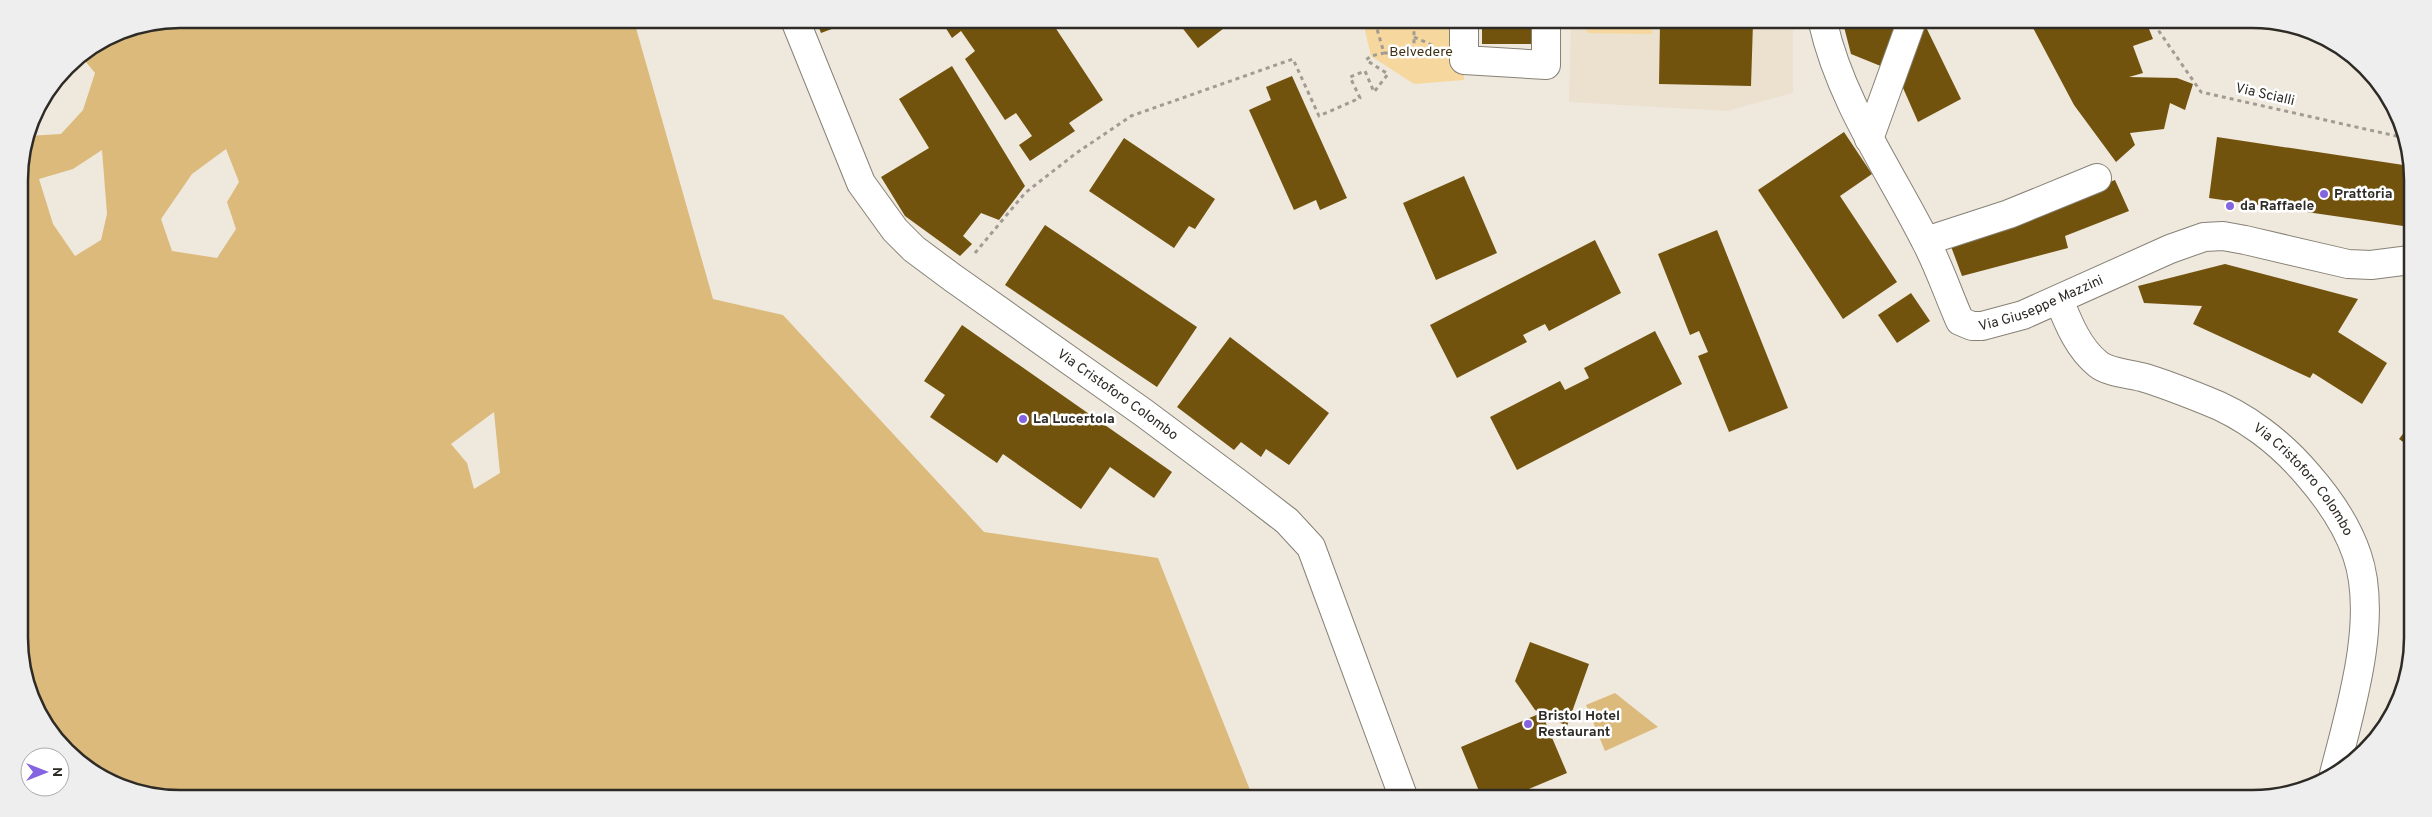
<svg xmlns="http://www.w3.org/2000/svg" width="2432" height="817" font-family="Overpass,sans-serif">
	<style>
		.built { fill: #ece1ce }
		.green { fill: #f6d79e }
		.water { fill: #dcba7b; fill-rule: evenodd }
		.building { fill: #72530d }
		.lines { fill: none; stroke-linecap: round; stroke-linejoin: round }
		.pedestrian-casing { stroke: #878176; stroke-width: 30 }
		.minor-casing { stroke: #878176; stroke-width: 30 }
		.tertiary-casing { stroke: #878176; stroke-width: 30 }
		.path { stroke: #a19b93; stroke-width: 3; stroke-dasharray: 4 4; stroke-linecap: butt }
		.pedestrian { stroke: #fff; stroke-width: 28 }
		.minor { stroke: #fff; stroke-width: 28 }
		.tertiary { stroke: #fff; stroke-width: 28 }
		.poi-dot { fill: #8464df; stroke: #fff; stroke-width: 2 }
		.labels { text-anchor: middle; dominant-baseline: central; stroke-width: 5; stroke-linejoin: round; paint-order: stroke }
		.park-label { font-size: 14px; fill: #3f3014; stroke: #fff }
		.street-label { font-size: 14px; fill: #2e2b27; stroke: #fff }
		.poi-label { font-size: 14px; font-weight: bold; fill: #2e2b27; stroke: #fff; text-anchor: start }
		.rim { fill: none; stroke: #2e2b27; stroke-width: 2.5 }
	</style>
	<rect width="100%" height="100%" fill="#efe8dd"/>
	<path class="built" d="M1571,22L1793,23V93L1727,111L1569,102Z"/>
	<path class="green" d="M1363,22H1464V80L1414,84L1371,56Z
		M1587,22L1653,23L1652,34L1587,33Z"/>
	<path class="water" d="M180,19L634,21L713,299L783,315L984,532L1158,558L1252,795L138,793L99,777L59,744L22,668L19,170L27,136L61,134L83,110L95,73L81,56L118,31ZM226,149L239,182L227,202L236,229L217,258L172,251L161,219L192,174ZM102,150L107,214L101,240L75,256L53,224L39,179L73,169ZM494,412L500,473L474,489L467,463L451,444Z
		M1615,693L1658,727L1605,751L1586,705Z"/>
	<path class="building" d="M816,20L853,21L821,33Z
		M1051,21L1103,100L1069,123L1075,131L1030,161L1019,145L1032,136L1016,113L1005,120L965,59L975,51L961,31L952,38L942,22Z
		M1177,21L1232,22L1198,48Z
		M1482,22H1532L1531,44H1482Z
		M1660,23H1753L1751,86L1659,84Z
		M1843,23H1905L1888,69L1851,54Z
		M1924,23L1961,99L1918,122L1896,72Z
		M2031,24H2147L2153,39L2133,46L2143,73L2129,77L2177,78L2193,84L2185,110L2170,103L2164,129L2130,133L2135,145L2116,162L2074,105Z
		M952,66L1025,186L999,220L981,213L963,236L972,244L960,256L905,216L881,177L929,148L899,99Z
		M1292,76L1347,198L1320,210L1316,200L1294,210L1249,110L1271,100L1266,87Z
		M1844,132L1872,174L1840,196L1897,282L1843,319L1758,190Z
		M2217,137L2410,166V227L2209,198Z
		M1124,138L1215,199L1195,229L1189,226L1174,248L1089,191Z
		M1464,176L1497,253L1436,280L1403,203Z
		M2115,180L2129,211L2065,236L2068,248L1962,276L1949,241Z
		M1045,225L1197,327L1157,387L1005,285Z
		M1717,230L1788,408L1729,432L1698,356L1708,352L1699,331L1690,335L1658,254Z
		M1595,240L1621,293L1549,331L1545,324L1523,335L1527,342L1457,378L1430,325Z
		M2225,264L2358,299L2338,332L2387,363L2362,404L2313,373L2310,378L2193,324L2202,306L2144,303L2138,286Z
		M1911,293L1930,321L1897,343L1878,315Z
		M962,325L1172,472L1154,498L1110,467L1081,509L1003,454L997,463L930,417L945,395L924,381Z
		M1655,331L1682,384L1517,470L1490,417L1560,381L1565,390L1589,378L1584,368Z
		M1230,337L1329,413L1289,465L1266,449L1261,457L1241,442L1234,450L1177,407Z
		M2409,426V446L2399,439Z
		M1530,642L1589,664L1567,726L1542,714L1567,773L1512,796H1481L1461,747L1541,713L1535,710L1515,681Z"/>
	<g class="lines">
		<defs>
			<path id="pedestrian" d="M1869,139L1911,23
				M1926,241L2009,214L2097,178"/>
			<path id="minor" d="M1464,22V60L1546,65V22"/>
			<g id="tertiary">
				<path id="s1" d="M795,20L861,183L895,230L914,249L953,278L1144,413L1239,484L1287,521L1311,547L1403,796"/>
				<path id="s2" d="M1823,23C1841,102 1889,169 1925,240C1939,266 1948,294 1960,321L1972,326H1982L2023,315L2170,249L2204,237L2223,236L2245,240L2348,264L2371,265L2410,260"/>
				<path id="s3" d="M2059,300C2068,322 2078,348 2098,364C2109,373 2131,374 2145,378C2165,384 2185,392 2205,400C2245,415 2281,443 2308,475C2328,498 2347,525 2357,555C2379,619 2350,711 2334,774"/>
			</g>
		</defs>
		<use href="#pedestrian" class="pedestrian-casing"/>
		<use href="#minor" class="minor-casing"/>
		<use href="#tertiary" class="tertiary-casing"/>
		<path class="path" d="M1375,22L1384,53H1414V22
			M2154,24L2201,92L2405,138
			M1414,37L1432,45
			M975,253L1025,193L1075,154L1131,116L1293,59L1319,116L1360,98L1350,77L1365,71L1374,92L1388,74L1366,60L1371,56L1384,53"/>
		<use href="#pedestrian" class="pedestrian"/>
		<use href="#minor" class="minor"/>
		<use href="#tertiary" class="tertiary"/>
	</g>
	<g class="poi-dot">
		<circle cx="2324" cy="194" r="5"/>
		<circle cx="2230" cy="206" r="5"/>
		<circle cx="1023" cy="419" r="5"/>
		<circle cx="1528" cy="724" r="5"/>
	</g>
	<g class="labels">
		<g class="park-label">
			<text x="1421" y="52">Belvedere</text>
		</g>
		<g class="street-label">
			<text transform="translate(2265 95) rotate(13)">Via Scialli</text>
			<text stroke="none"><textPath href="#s2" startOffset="415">Via Giuseppe Mazzini</textPath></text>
			<text stroke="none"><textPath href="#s1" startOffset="511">Via Cristoforo Colombo</textPath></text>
			<text stroke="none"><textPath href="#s3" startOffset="318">Via Cristoforo Colombo</textPath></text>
		</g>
		<g class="poi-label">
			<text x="2334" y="194">Prattoria</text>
			<text x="2240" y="206">da Raffaele</text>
			<text x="1033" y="419">La Lucertola</text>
			<text x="1538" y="716">Bristol Hotel<tspan x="1538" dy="16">Restaurant</tspan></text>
		</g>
	</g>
	<path d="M0 0H2432V817H0ZM180 28H2252A152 152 0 0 1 2404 180V638A152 152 0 0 1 2252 790H180A152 152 0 0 1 28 638V180A152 152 0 0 1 180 28Z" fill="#eee" fill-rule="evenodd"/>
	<path class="rim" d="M180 28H2252A152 152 0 0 1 2404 180V638A152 152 0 0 1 2252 790H180A152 152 0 0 1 28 638V180A152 152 0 0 1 180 28Z"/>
	<g transform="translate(45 772) rotate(90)"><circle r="24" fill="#ffffff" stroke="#abaaa9"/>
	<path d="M0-4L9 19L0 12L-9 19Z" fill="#8464df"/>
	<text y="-8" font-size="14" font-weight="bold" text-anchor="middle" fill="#2e2b27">N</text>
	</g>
</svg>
